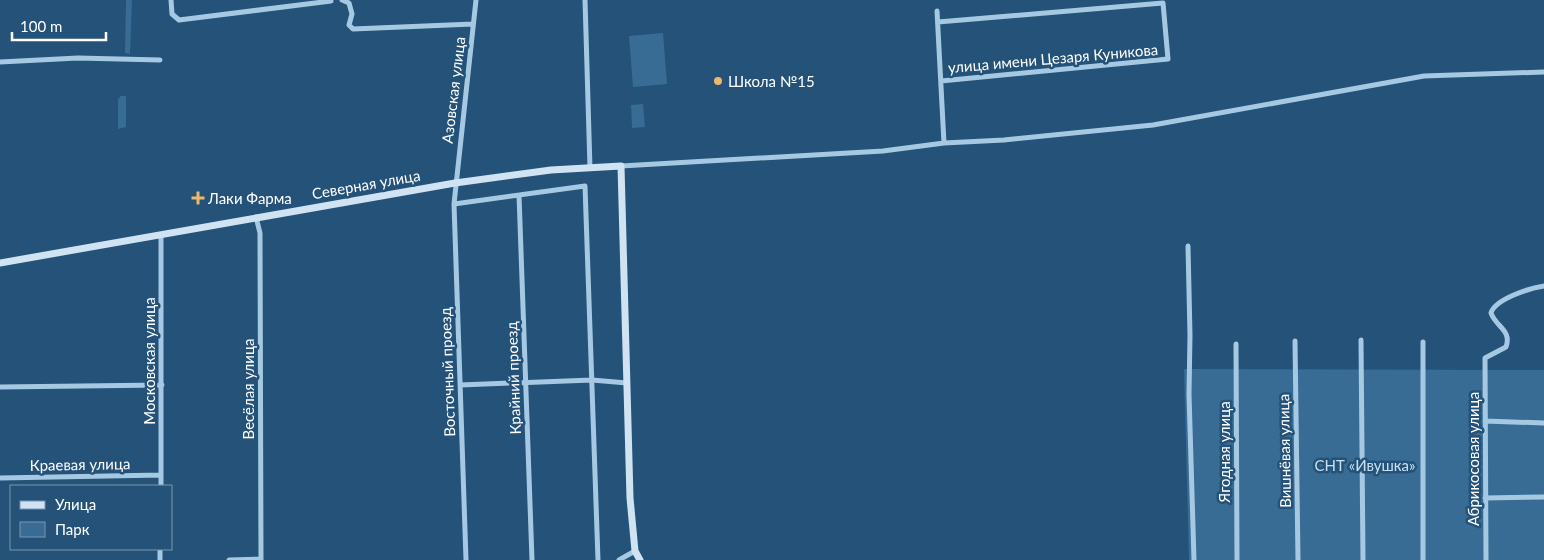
<svg xmlns="http://www.w3.org/2000/svg" width="1544" height="560" font-family="Lato,sans-serif">
	<style>
		.green { fill: #386c95 }
		.lines { fill: none; stroke-linecap: round; stroke-linejoin: round }
		.street { stroke: #a6c9e3; stroke-width: 5 }
		.secondary { stroke: #cfe3f3; stroke-width: 7 }
		.poi-dot { fill: #edb86a; stroke: #245278; stroke-width: 2 }
		.labels { text-anchor: middle; dominant-baseline: central; stroke-width: 5; stroke-linejoin: round; paint-order: stroke }
		.street-label { font-size: 15px; fill: #fff; stroke: #245278 }
		.poi-label { font-size: 15px; fill: #fff; stroke: #245278; text-anchor: start }
		.park-label { font-size: 15px; fill: #c8e0f3; stroke: #245278 }
	</style>
	<rect width="100%" height="100%" fill="#245278"/>
	<path class="green" d="M126,0H132L130,54L125,53Z
		M663,33L667,84L633,87L629,36Z
		M121,96H126V127L118,129V99Z
		M643,104L645,127L632,128L631,105Z
		M1184,369L1544,370V560H1189Z"/>
	<g class="lines">
		<path class="street" d="M171,0L172,14L179,20L331,1
			M342,0L349,3L352,14L349,25L353,29L473,24
			M585,0L590,168
			M937,11L944,143
			M938,22L1163,3L1168,59L941,81
			M0,62L78,58L160,60
			M621,166L883,151L944,143L1004,140L1153,125L1424,76L1544,72
			M519,195L532,560
			M454,204L585,186L598,560
			M256,217L260,233L261,560
			M1188,246L1190,335L1189,394L1194,560
			M1361,340L1363,560
			M1295,341L1298,560
			M1236,344L1237,560
			M460,385L592,380L627,383
			M0,387L162,385
			M1485,421L1544,423
			M0,478L161,475
			M161,486V235
			M1485,498L1544,497
			M160,560V549
			M229,560L261,559
			M466,560L454,204L476,0
			M619,560L635,551
			M1423,560V342
			M1486,560L1485,358L1506,347C1512,330 1496,327 1491,313C1495,299 1530,288 1544,286"/>
		<path class="secondary" d="M0,263L455,183L551,170L621,166L630,498L635,551L640,560"/>
	</g>
	<g class="poi-dot">
		<circle cx="718" cy="81" r="5"/>
		<path d="M195.5 190.5h5v5h5v5h-5v5h-5v-5h-5v-5h5z"/>
	</g>
	<g class="labels">
		<g class="street-label">
			<text transform="translate(1053 58) rotate(-5)">улица имени Цезаря Куникова</text>
			<text transform="translate(453 90) rotate(-83)">Азовская улица</text>
			<text transform="translate(366 184) rotate(-10)">Северная улица</text>
			<text transform="translate(149 361) rotate(-90)">Московская улица</text>
			<text transform="translate(447 372) rotate(-92)">Восточный проезд</text>
			<text transform="translate(513 378) rotate(-92)">Крайний проезд</text>
			<text transform="translate(248 389) rotate(-90)">Весёлая улица</text>
			<text transform="translate(1284 451) rotate(-91)">Вишнёвая улица</text>
			<text transform="translate(1224 452) rotate(-90)">Ягодная улица</text>
			<text transform="translate(1473 459) rotate(-90)">Абрикосовая улица</text>
			<text transform="translate(80 464) rotate(-1)">Краевая улица</text>
		</g>
		<g class="poi-label">
			<text x="728" y="81">Школа №15</text>
			<text x="208" y="198">Лаки Фарма</text>
		</g>
		<g class="park-label">
			<text x="1365" y="465">СНТ «Ивушка»</text>
		</g>
	</g>
	<rect x="10" y="485" width="162" height="65" fill="#245278" stroke="#7c97ae"/>
	<rect x="20" y="501" width="25" height="8" fill="#cfe3f3" stroke="#7c97ae"/>
	<text x="55" y="510" font-size="15" fill="#ffffff">Улица</text>
	<rect x="20" y="522" width="25" height="15" fill="#386c95" stroke="#7c97ae"/>
	<text x="55" y="535" font-size="15" fill="#ffffff">Парк</text>
	<path d="M12 32v8h94v-8" fill="none" stroke="#ffffff" stroke-width="2.5"/>
	<text x="20" y="32" font-size="15" fill="#ffffff" stroke="#245278" stroke-width="4" paint-order="stroke">100 m</text>
</svg>
